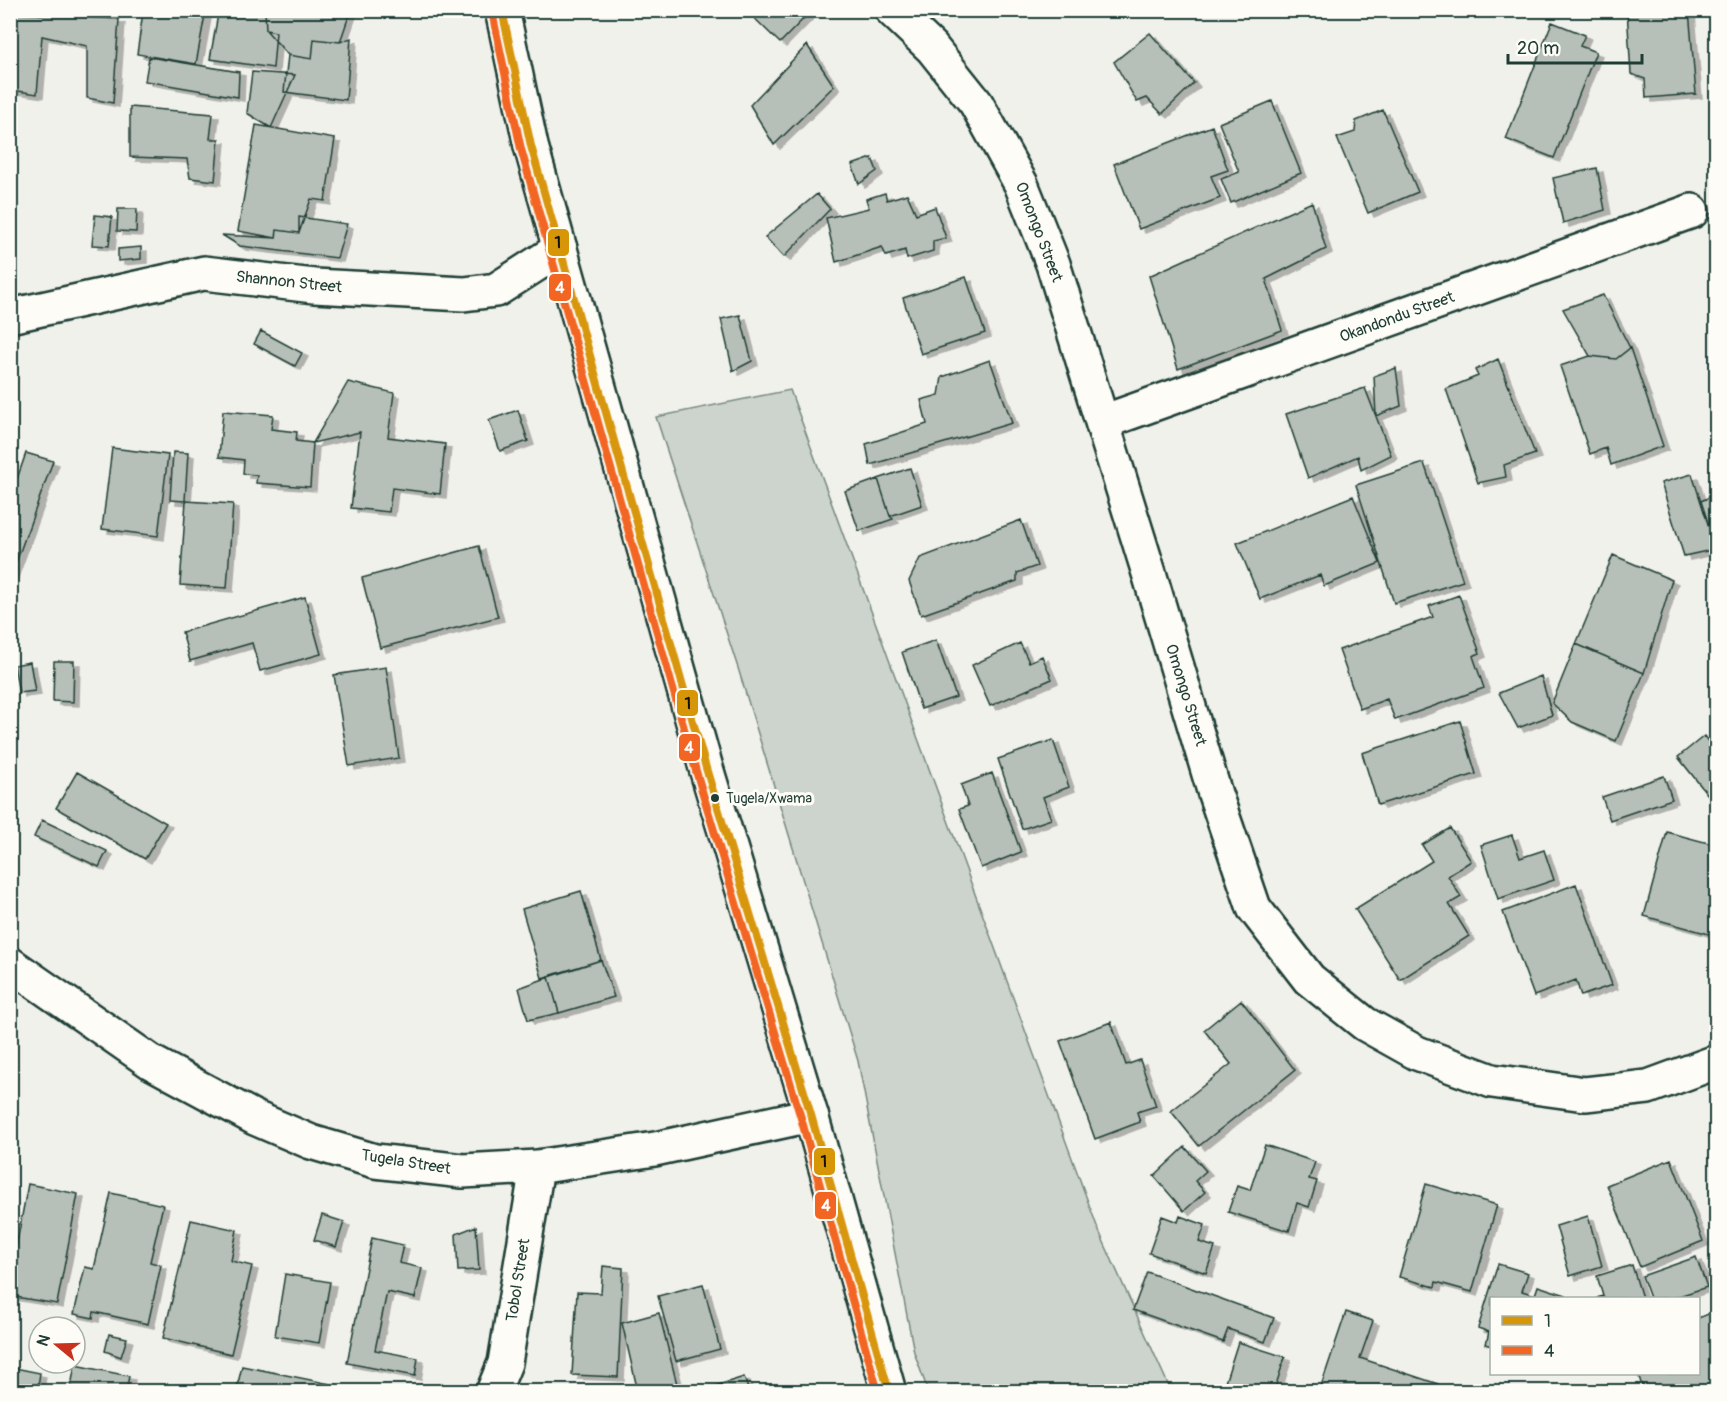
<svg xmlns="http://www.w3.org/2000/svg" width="1727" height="1402" font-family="Pangolin,sans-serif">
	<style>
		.green { fill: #cdd3cd; stroke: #768880; stroke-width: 1.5 }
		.building { fill: #b6bfb8; stroke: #1f3d34; stroke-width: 1.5; filter: url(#shadow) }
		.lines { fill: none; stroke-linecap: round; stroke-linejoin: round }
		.minor-casing { stroke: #1f3d34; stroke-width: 38 }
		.secondary-casing { stroke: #1f3d34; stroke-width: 38 }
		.minor { stroke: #fdfcf7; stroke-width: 33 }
		.secondary { stroke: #fdfcf7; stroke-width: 33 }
		.bus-1-casing { stroke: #fdfcf7; stroke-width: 12 }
		.bus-2-casing { stroke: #fdfcf7; stroke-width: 12 }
		.bus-1 { stroke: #d79608; stroke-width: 8 }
		.bus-2 { stroke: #f26522; stroke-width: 8 }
		.bus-dot { fill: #1f3d34; stroke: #fdfcf7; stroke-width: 2 }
		.labels { text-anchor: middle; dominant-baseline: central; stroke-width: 6; stroke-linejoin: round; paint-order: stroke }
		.bus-label { font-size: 14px; fill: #1f3d34; stroke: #fdfcf7; text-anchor: start }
		.street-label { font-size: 16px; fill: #1f3d34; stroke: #fdfcf7 }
		.line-badge { stroke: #fdfcf7; stroke-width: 2 }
		.badge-label { font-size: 16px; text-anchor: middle; font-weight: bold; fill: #fff }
		.pale-badge-label { font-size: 16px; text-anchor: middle; font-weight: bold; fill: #111 }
	</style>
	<defs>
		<filter id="shadow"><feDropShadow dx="6" dy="4" stdDeviation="0" flood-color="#0004"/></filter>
	</defs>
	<rect width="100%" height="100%" fill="#f0f1eb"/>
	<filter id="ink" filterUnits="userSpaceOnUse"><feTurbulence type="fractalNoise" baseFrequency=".0167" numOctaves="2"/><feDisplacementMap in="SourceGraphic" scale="12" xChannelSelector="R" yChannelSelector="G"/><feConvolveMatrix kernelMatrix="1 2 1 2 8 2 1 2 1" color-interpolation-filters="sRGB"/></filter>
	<g filter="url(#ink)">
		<path class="green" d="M790,390L1098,1229L1171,1391H928L914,1352L858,1061L738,668L656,417Z"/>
		<path class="building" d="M242,10H265L266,30L276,32L273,68L210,59L218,14L240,16Z
			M265,10H351L340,42L314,39L312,59L288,55L266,30Z
			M746,10H812L780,43Z
			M1627,10H1689L1696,94L1646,98L1645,79L1631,74Z
			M143,12L205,15L196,64L137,54Z
			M16,13L119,19L113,103L87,98V46L42,36L37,94L12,90Z
			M1713,15H1716V52H1713Z
			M1552,22L1585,35L1580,46L1596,52L1554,158L1506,139Z
			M1150,33L1194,83L1162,114L1147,98L1137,102L1114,62Z
			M351,38L346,100L284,92L288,55L312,59L314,39L340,42Z
			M807,45L834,86L774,145L750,105Z
			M149,57L239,72L238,97L145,81Z
			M252,72L295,75L271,128L247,113Z
			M1272,101L1301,173L1231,203L1221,179L1239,172L1219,123Z
			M130,107L213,114L210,139H219L215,181L190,178L187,159L130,157Z
			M1383,110L1418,192L1368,213L1337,138L1355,132L1356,121Z
			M256,125L335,139L325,201L311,199L299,233L277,230L276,238L238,231Z
			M1212,126L1228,170L1211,176L1220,198L1139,229L1114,164Z
			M872,158L877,171L859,184L852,165Z
			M1597,168L1605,210L1563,223L1553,178Z
			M885,193L887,200L907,194L916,214L935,207L946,238L933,241V251L907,259L905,250L886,256L882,247L836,262L826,218L869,208L866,199Z
			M817,194L830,209L784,257L765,237Z
			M1312,202L1326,249L1266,279L1282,330L1178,369L1149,276Z
			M118,209H137L136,232L117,231Z
			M95,215L112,217L109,246L92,245Z
			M299,217L347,224L337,258L240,246L222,235L276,238L277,230L299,233Z
			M141,247V259L118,261V249Z
			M966,277L985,333L921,354L903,298Z
			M1603,295L1630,348L1616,359L1590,356L1563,309Z
			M740,315L752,361L733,371L721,319Z
			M261,331L302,353L295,366L254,344Z
			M1630,348L1663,446L1611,465L1606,448L1590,454L1560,366L1590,356L1616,359Z
			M1498,359L1535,454L1504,465L1506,477L1478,483L1446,389L1478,376L1475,370Z
			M990,360L1012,423L870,465L866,444L927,424L921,400L939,395L942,377Z
			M1396,368L1401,406L1376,416L1374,376Z
			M348,382L394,393L388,437L445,444L440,494L392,488L389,512L351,508L360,432L313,443Z
			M1365,388L1391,455L1361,470L1358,456L1308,478L1286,414Z
			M518,410L528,441L500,451L489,420Z
			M223,411L273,415L271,429L297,432L296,441L313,443L310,487L256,483L257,475L243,474L244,460L219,457Z
			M112,448L168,455L158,536L102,529Z
			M173,452L188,453L185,501L170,500Z
			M26,453L53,461L10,579V499Z
			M1424,463L1463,581L1394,603L1356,485Z
			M910,468L922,505L890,516L878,479Z
			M1692,474L1716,549L1684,556L1661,483Z
			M878,479L890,516L893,519L859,531L845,491Z
			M1716,494V547L1701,501Z
			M1353,496L1380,563L1324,586L1320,575L1260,599L1237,543Z
			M186,501L233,504L227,588L180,585Z
			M1021,520L1037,566L1017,573V581L921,615L909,581L920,558Z
			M479,546L498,617L380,648L362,578Z
			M1613,555L1672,580L1644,673L1576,644Z
			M1459,595L1480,653L1473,656L1484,688L1395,720L1387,699L1360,709L1339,650L1433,617L1429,606Z
			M305,597L321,654L260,671L252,643L190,661L182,632Z
			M936,640L956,697L921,709L902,652Z
			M1020,643L1029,662L1042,656L1052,679L990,706L972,665Z
			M1576,644L1644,673L1616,741L1572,722L1552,703Z
			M54,661H74L73,702L53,701Z
			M30,662L35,691L19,693L14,665Z
			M386,667L399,758L349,766L334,675Z
			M1541,676L1552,715L1518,728L1499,693Z
			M1460,721L1476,774L1378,805L1362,753Z
			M1704,736L1716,752V805L1678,757Z
			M1053,740L1069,787L1043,797L1051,819L1022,829L998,759Z
			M77,772L166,823L145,859L56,808Z
			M992,773L1021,852L981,868L959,809L968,806L961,785Z
			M1664,776L1672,799L1610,820L1602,797Z
			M42,820L107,851L99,867L34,837Z
			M1450,828L1471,861L1448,876L1461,897L1449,904L1469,936L1400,980L1355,909L1432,861L1422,845Z
			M1667,832L1716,845V936L1644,916Z
			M1512,835L1520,858L1544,850L1554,880L1498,899L1481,845Z
			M1576,884L1612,985L1581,996L1576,980L1534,996L1503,912Z
			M581,891L601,960L542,978L522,909Z
			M601,960L614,997L559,1013L549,977Z
			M549,977L559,1013L528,1020L519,988Z
			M1241,1000L1295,1070L1199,1146L1171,1111L1231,1064L1204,1030Z
			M1111,1022L1126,1065L1140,1060L1156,1106L1137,1112L1140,1122L1095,1139L1060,1041Z
			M1265,1145L1315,1162L1309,1179L1317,1181L1309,1207L1297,1203L1289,1231L1228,1212L1237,1186L1250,1190Z
			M1185,1147L1206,1171L1195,1181L1205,1192L1184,1211L1154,1176Z
			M1671,1159L1703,1241L1640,1267L1607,1185Z
			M28,1184L78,1194L57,1304L10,1296V1279Z
			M1426,1184L1497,1205L1472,1292L1436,1282L1435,1287L1399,1277Z
			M111,1193L163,1205L150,1262L161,1265L148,1324L94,1312L93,1318L74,1314L85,1267L94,1269Z
			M322,1215L344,1222L336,1247L314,1240Z
			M1162,1216L1178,1222L1180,1216L1205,1225L1199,1242L1215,1247L1206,1273L1149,1253Z
			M1588,1216L1602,1266L1570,1276L1556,1226Z
			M191,1220L237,1230L231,1261L252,1266L231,1354L163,1338Z
			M476,1226L479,1270L458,1271L456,1234Z
			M372,1238L403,1245L399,1263L422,1268L415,1298L387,1292L375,1350L418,1358L415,1376L347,1363Z
			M1696,1257L1707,1287L1673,1298H1650L1642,1276Z
			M1498,1264L1528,1273L1522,1291L1535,1295L1538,1286L1566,1295L1565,1298H1492V1346L1486,1344L1489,1332L1478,1328Z
			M1632,1265L1642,1298H1597L1603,1296L1597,1276Z
			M603,1266L623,1268L618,1377L572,1375L577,1292L601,1293Z
			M1147,1272L1274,1318L1265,1342L1228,1329L1223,1342L1133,1310Z
			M285,1274L330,1282L319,1343L275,1336Z
			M703,1284L720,1349L676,1361L658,1296Z
			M1716,1311V1389L1709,1392H1644L1638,1374H1698V1318Z
			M1346,1312L1373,1321L1360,1358L1438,1384L1435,1392H1336L1321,1386Z
			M659,1313L679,1392H638L622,1323Z
			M109,1334L127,1338L121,1357L105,1351Z
			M1238,1342L1285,1357L1275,1388L1287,1392H1222Z
			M75,1365L129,1376L126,1392H70Z
			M242,1366L350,1388L349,1392H236Z
			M10,1367L40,1373L37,1392H10Z
			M744,1377L749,1392H696Z"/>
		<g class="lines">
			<defs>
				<path id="minor" d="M892,10L932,48L976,103L1021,184L1053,264L1149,573L1215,794L1254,908L1309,979L1365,1024L1417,1053L1492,1081L1585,1094L1648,1087L1716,1062
					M10,316L204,273L314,286L464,294L496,290L560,249
					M1103,422L1692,211
					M10,964L151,1062L255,1118L311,1142L375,1161L463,1171L537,1167L655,1149L811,1115
					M493,1392L505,1363L537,1167"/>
				<path id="secondary" d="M502,10L531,146L560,249L706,768L811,1115L889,1392"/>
			</defs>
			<use href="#minor" class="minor-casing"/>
			<use href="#secondary" class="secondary-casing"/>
			<use href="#minor" class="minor"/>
			<use href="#secondary" class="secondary"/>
			<defs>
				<path id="bus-1" d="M502,10L531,146L706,768L811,1115L889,1392"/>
				<path id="bus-2" d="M492,12L521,149L696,771L801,1118L878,1392"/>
			</defs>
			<use href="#bus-1" class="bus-1-casing"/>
			<use href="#bus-2" class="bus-2-casing"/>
			<use href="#bus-1" class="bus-1"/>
			<use href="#bus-2" class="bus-2"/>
		</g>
	</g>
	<circle class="bus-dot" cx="715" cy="798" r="5"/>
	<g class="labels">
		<g class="bus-label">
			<text x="726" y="798">Tugela/Xwama</text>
		</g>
		<g class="street-label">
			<text transform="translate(1039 232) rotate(69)">Omongo Street</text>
			<text transform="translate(289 282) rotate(6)">Shannon Street</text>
			<text transform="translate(1397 317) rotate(-20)">Okandondu Street</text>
			<text transform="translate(1186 695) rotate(73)">Omongo Street</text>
			<text transform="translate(406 1162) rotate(9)">Tugela Street</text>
			<text transform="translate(518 1280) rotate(-81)">Tobol Street</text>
		</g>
	</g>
	<g class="line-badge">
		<rect x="547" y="228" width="23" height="29" rx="6" fill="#d79608"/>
		<rect x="548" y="273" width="24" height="29" rx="6" fill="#f26522"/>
		<rect x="676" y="689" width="23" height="28" rx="6" fill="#d79608"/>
		<rect x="678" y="733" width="23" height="29" rx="6" fill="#f26522"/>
		<rect x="813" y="1147" width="23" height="29" rx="6" fill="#d79608"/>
		<rect x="814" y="1191" width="23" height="29" rx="6" fill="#f26522"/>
	</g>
	<g class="badge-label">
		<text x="560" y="293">4</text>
		<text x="689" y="753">4</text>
		<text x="826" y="1211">4</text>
	</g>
	<g class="pale-badge-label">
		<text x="558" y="248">1</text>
		<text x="688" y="709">1</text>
		<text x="824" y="1167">1</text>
	</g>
	<rect width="1727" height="1402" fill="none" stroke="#fdfcf7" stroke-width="36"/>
	<rect x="18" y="18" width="1691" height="1366" fill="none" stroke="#1f3d34" stroke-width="2" filter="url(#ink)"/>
	<rect x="1490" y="1297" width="210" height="78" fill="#fdfcf7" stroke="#a4b0a9" stroke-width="1.5"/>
	<rect x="1502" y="1316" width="30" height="9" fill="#d79608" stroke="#a4b0a9" stroke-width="1.5"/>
	<text x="1544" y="1327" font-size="18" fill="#1f3d34">1</text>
	<rect x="1502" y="1346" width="30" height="9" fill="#f26522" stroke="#a4b0a9" stroke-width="1.5"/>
	<text x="1544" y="1357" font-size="18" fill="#1f3d34">4</text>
	<g transform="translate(57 1345) rotate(289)"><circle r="28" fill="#fdfcf7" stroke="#a4b0a9" stroke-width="1.5"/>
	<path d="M0-4.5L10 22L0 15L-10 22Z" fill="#c8321e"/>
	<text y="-9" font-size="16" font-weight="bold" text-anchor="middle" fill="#1f3d34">N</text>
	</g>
	<path d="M1508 54v9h134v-9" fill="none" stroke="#1f3d34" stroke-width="3"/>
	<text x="1517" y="54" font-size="18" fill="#1f3d34" stroke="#fdfcf7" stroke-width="4.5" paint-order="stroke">20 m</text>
</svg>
